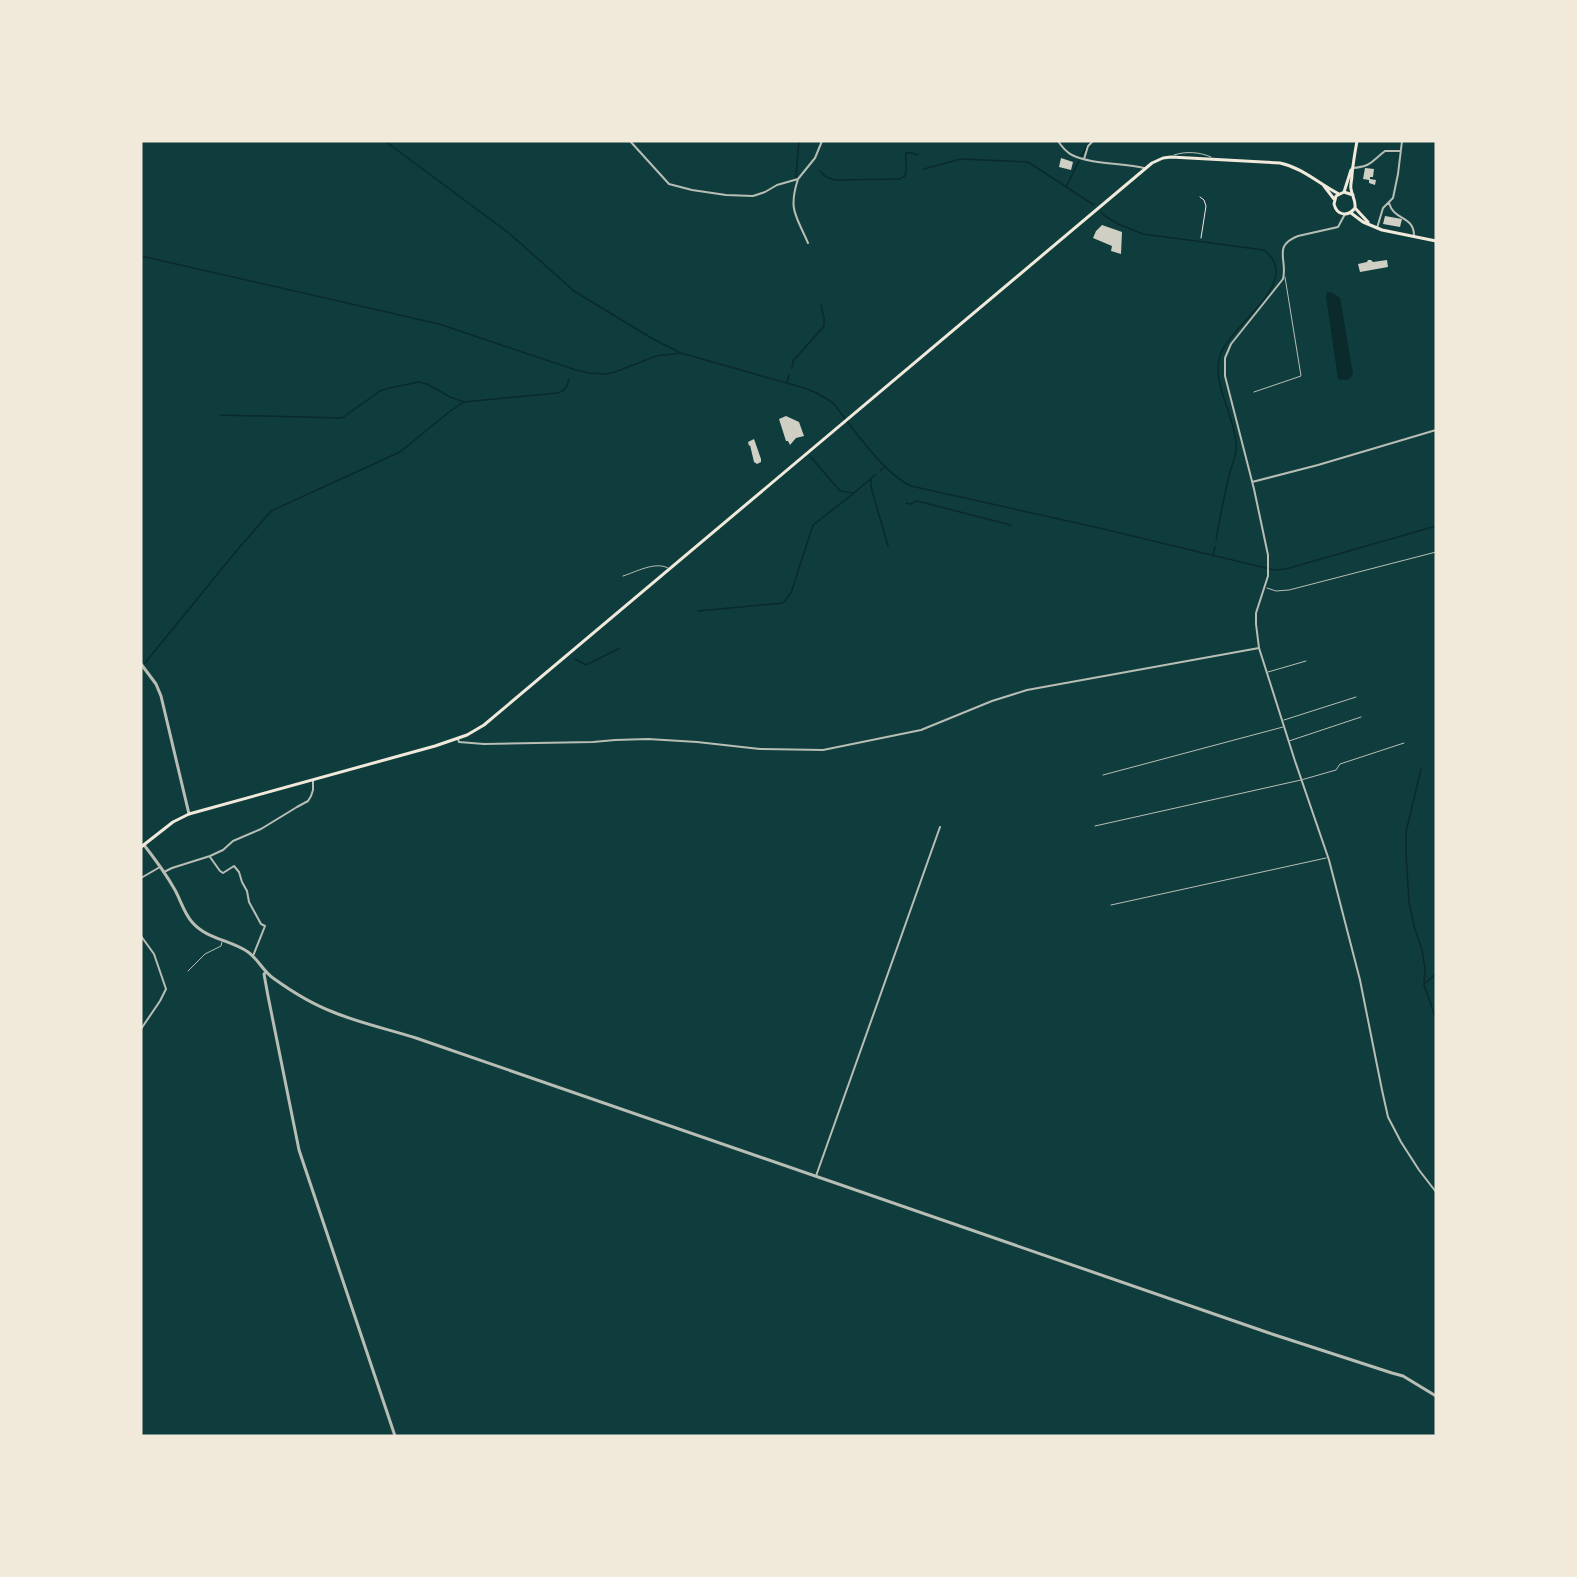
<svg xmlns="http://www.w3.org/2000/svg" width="1577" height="1577" font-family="Signika,sans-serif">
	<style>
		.water { fill: #0a2a2b }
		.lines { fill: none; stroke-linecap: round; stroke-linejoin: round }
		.stream { stroke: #0a2a2b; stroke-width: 1.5 }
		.building { fill: #cfcfc3 }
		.path { stroke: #f1e9da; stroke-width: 1 }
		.service { stroke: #b8beb3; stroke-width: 1 }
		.minor { stroke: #b8beb3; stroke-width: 2 }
		.tertiary { stroke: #b8beb3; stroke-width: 3 }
		.secondary { stroke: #f1e9da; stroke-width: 3 }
	</style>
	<rect width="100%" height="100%" fill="#0f3d3e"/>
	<path class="water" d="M1327,292L1333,293L1340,298L1353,374C1349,380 1346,381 1338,379L1326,297Z"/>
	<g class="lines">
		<path class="stream" d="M385,141L510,234L574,291L653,339L681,353
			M1081,156L1090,141
			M924,169L961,159L1028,162L1094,205
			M820,171L826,177L835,180L899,179L905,176C908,169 905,161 906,153H912L918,155
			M796,177L799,141
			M1066,187L1079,161
			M1101,212L1105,216L1118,224L1143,234L1264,250C1305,282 1230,324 1220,356C1211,384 1236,417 1236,446C1237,454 1232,464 1230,472C1224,495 1220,518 1216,540
			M141,256L439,324L573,369L588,373L606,374L615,372L656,356L681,353L804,388L817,393L833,403C853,428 883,473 911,486L1095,527L1274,570L1286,569L1436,526
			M792,368L793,361L824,326V318L821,305
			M787,382L789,375
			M220,415L342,418L380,391L389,388L419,382L427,384L450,397L464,402
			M810,456L840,491L854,493L875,475
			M880,471L884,467
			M871,480V487L888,546
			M906,503L910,504L917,501L1011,525
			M1213,556L1215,547
			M698,611L783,603L791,593L813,525L854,493
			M575,659L586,665L620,648
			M145,663L233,555L271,511L400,452L449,412L464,402L557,393C565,391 567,387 569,379
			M1421,769L1406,832V854L1409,902L1414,926L1422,950L1425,968L1424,985L1436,1019
			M1425,983L1436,974"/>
	</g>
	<path class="building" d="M1061,158L1073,162L1071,170L1059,167Z
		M1365,168L1374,169L1373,177H1370V179L1376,180L1375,185L1369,183V180L1363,179Z
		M1385,216L1402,219L1400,227L1383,224Z
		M1102,225L1122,232L1121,254L1111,251L1112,246L1093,238L1096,231Z
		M1368,260H1371L1373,262L1387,260L1388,267L1360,272L1358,264L1367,262Z
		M786,416L799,422L804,436L796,438L790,445L788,441H786L779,419Z
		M754,439L761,459V462L757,464L754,462L750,445L749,446L748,442Z"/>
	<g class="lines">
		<path class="path" d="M1200,197L1204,200L1206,206L1201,238"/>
		<path class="service" d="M1174,155C1186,151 1200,152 1211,157
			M1254,392L1301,376L1285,277
			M623,576C636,572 655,561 668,568
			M1267,588L1276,591L1289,590L1436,552
			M1268,672L1306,661
			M1284,720L1356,697
			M1289,741L1361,717
			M1103,775L1283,727
			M1095,826L1301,780L1336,770L1340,764L1404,743
			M1111,905L1326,858
			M188,971L205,954L221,946L222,942"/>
		<path class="minor" d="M630,141L669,184L692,190L726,195L753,196L765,192L777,185L798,179L815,158L822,141
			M1058,141C1062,147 1066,152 1072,155C1089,164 1124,163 1144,168
			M1084,159L1088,146L1093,141
			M1352,168C1371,167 1372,161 1385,151H1400
			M798,179C788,210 796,215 808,243
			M1389,203C1394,221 1414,215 1414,236
			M1345,214L1338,227L1298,236C1272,246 1288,260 1283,279L1231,344L1225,358V376L1254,489L1268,555V576L1256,613V624L1259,648L1295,761L1329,860L1360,980L1382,1090L1388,1117L1401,1142L1419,1170L1436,1192
			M1377,228L1383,208L1393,198L1398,174L1402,141
			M1252,482L1318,465L1436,430
			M458,739L459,742L484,744L593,742L615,740L648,739L697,742L760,749L823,750L921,730L992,701L1027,690L1259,648
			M210,857L220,871L223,873L234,866L239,872L242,882L247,891L249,902L261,924L265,926L253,956
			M164,872L172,868L210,856L223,850L233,841L261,829L297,807L308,801L311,796L313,790V781
			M141,878L160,867
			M141,936L154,954L166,989L160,1001L141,1029
			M816,1176L940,827"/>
		<path class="tertiary" d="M141,664L156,684L161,696L189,814
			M144,845C155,859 166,874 175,890C181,901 184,913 192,922C206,939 231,940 248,952C258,959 263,971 273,978C291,991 312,1004 333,1012C359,1023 388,1029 416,1038L1269,1333L1392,1373L1403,1376L1436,1396
			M266,972L264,974L268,996L299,1150L395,1436"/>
		<path class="secondary" d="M1324,186L1334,199
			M1344,192L1351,170
			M1353,195L1344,192L1336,196L1334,204C1337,216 1348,217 1355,208C1356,200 1352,196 1351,189C1350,185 1352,180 1352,175C1353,163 1355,152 1357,141
			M1355,208L1368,222
			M1351,213L1363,222L1382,230L1436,241
			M141,847L173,822L189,814L435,746L467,735L484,725L1152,163L1163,158L1171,157L1280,163C1303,168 1319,184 1339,194"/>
	</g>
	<rect width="1577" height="1577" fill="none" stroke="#f1e9da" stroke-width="285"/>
</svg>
